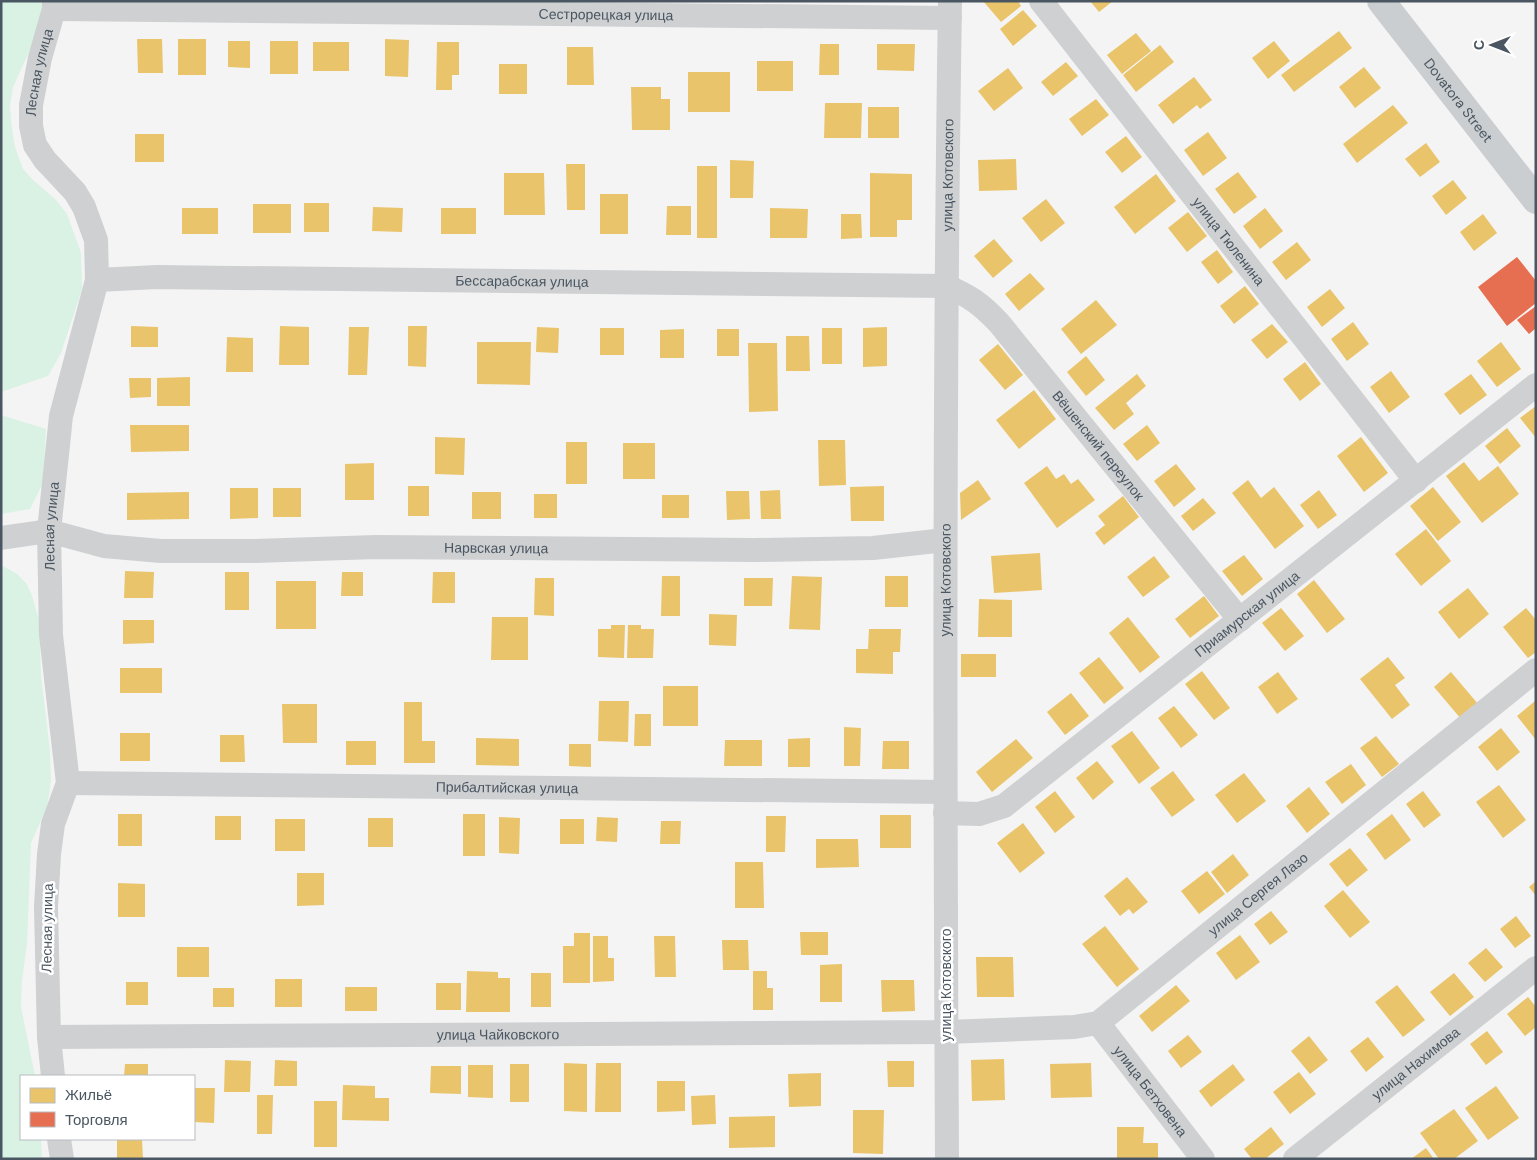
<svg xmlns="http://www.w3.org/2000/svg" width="1537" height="1160" font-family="'DM Sans',sans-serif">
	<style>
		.green { fill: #d9f2e3 }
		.homes { fill: #e9c46a }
		.shops { fill: #e76f51 }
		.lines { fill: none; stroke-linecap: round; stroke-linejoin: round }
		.street { stroke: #ced0d2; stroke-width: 24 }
		.primary { stroke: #caced1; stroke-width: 28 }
		.labels { text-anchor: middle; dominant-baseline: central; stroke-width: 5; stroke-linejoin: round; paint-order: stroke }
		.street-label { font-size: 14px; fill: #4a5661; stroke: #fff }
	</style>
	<rect width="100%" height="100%" fill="#f4f4f4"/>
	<path class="green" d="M1,1H43L42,14L30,50L13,87L10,106L12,129L15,147L23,169L33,180L55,199L67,214L81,253L82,289L61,353L48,376L1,392Z
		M1,415L46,429L43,483L30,509L1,514Z
		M1,565L17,574L26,583L31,593L39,620L41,676L50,751L51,781L47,807L31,843L27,944L22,980L21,1007L35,1076H21V1139H41L42,1159H1Z"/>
	<path class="homes" d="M983,1H1018L1021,6L1001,22Z
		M1090,1H1113L1099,12Z
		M1023,10L1037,26L1013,46L1000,29Z
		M1339,31L1352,48L1294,92L1281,75Z
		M1136,33L1151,51L1122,74L1107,55Z
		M137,39H162L163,73H138Z
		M178,39H206V75H178Z
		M385,39L409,40L408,77L385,76Z
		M228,41H250V68L228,67Z
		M270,41H298V74H270Z
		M1274,41L1290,61L1268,79L1252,58Z
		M313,42H349V71H313Z
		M437,42H459V75H452V90H436Z
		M820,44H839V75H819Z
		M877,44H915L914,71L877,70Z
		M1160,45L1174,62L1136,92L1123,75Z
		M567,47H593L594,85H567Z
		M757,61H793V91H757Z
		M1066,62L1078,76L1053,96L1041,82Z
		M499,64H527V94H499Z
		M1364,67L1381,88L1355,108L1339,87Z
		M1008,68L1023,88L994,111L978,91Z
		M688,72H730V112H688Z
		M1194,77L1212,100L1200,109L1197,105L1173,124L1158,105Z
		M631,87H661V99H670V130H632Z
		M1096,99L1109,115L1082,136L1069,119Z
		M825,103H862L861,138H824Z
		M1393,105L1408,123L1357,163L1343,144Z
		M868,107H899V138H868Z
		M1208,132L1227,158L1203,176L1184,150Z
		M135,134H164V162H135Z
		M1126,136L1142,157L1122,173L1105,152Z
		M1426,143L1440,162L1420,177L1405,159Z
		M1016,159L1017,190L979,191L978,160Z
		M730,160L754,161L753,198H730Z
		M566,164H585V210H567Z
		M697,166H717V238H697Z
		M1238,172L1257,197L1234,214L1215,189Z
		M504,173H544L545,215H504Z
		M870,173L912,174V220H897V237H870Z
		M1156,174L1176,201L1135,234L1114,207Z
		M1453,180L1467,198L1446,215L1432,196Z
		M600,194H628V234H600Z
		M1046,199L1065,223L1041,242L1022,218Z
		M304,203H329V232H304Z
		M253,204H291V233H253Z
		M667,206H691V235H666Z
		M373,207L403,208L402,232L372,231Z
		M182,208H218V234H182Z
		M441,208H476V234H441Z
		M770,208L808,209L807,238H770Z
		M1265,208L1283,231L1260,249L1243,226Z
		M1188,212L1207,236L1187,252L1168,228Z
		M841,214H861L862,238L841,239Z
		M1483,214L1497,233L1474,251L1460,232Z
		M994,239L1013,261L993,278L974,256Z
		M1297,242L1311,260L1286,280L1272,262Z
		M1217,250L1233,272L1218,284L1201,262Z
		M1030,273L1045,289L1019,311L1005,294Z
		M1245,286L1259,304L1234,324L1220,306Z
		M1330,289L1345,308L1322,327L1307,307Z
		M1096,300L1117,325L1081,354L1061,329Z
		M1353,322L1369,344L1347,361L1331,339Z
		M1272,324L1288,342L1267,359L1251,340Z
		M131,326L158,327V347H131Z
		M280,326L309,327V365H279Z
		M408,326H427L426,367L408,366Z
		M349,327H369L367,375H348Z
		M537,327L559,328L558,353L536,352Z
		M887,327V366L863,367V328Z
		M600,328H624V355H600Z
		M822,328H842V364H822Z
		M684,329V358H660V330Z
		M717,329H739V356H717Z
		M786,336H809L810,371H786Z
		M227,337L253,338V372H226Z
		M477,342H531L530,385L477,384Z
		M1501,342L1521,369L1497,387L1477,361Z
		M748,343H777L778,411L749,412Z
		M998,344L1023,375L1005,390L979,360Z
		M1086,356L1105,380L1086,396L1067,372Z
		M1305,362L1321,384L1300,401L1283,379Z
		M1391,371L1410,397L1389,413L1370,387Z
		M1137,374L1146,386L1126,403L1134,414L1114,430L1095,408Z
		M1471,374L1487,395L1460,415L1444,394Z
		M190,377V406H157V378Z
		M129,378H151V397L130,398Z
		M1034,390L1056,419L1019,449L996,420Z
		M1536,406V438L1520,418Z
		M130,425H189V451L131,452Z
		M1147,425L1160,443L1137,461L1123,444Z
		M1507,428L1521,446L1500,464L1485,446Z
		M435,437L465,438L464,475L435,474Z
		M1361,437L1388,473L1364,492L1337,456Z
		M818,440H845L846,485L819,486Z
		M566,442H587V484H566Z
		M623,443H655V479H623Z
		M1464,462L1479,481L1498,466L1519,494L1482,523L1446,476Z
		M374,463V500H345V464Z
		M1176,464L1196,489L1174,507L1154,481Z
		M1047,466L1056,479L1064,474L1071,484L1078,479L1095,500L1057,528L1024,483Z
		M978,480L991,499L961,520L960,493Z
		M1248,480L1261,498L1274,487L1304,526L1275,549L1232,493Z
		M408,486H429V516H408Z
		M884,486V521H851L850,487Z
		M1433,487L1461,522L1438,541L1410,506Z
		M230,488H258V518L230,519Z
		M273,488H301V517H273Z
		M780,490L781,519H761L760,491Z
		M1319,490L1337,515L1318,529L1300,505Z
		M726,491H749L750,519L727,520Z
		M189,492V519L127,520V493Z
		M472,492H501V519H472Z
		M534,494H557V518H534Z
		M662,495H689V518H662Z
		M1123,496L1139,517L1104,545L1095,533L1105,525L1098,516Z
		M1203,498L1216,513L1193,531L1181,516Z
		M1426,529L1451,561L1421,586L1395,554Z
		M1040,553L1042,590L994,593L991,556Z
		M1244,555L1263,579L1242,596L1222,571Z
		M1154,556L1170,577L1143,597L1127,577Z
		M125,571L154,572L153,598H124Z
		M225,572H249V610H225Z
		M342,572H363V596H341Z
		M433,572H455V603H432Z
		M662,576H680V616H661Z
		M792,576L822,577L820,630L789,629Z
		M885,576H908V607H885Z
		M535,578H554V616L534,615Z
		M744,578H773L772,606H744Z
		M1314,580L1345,619L1327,633L1297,594Z
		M276,581H316V629H276Z
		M1468,588L1489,614L1459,639L1438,612Z
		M1204,596L1219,616L1190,638L1175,619Z
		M979,599L1012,600V637H978Z
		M1281,608L1304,636L1285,651L1262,623Z
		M1526,608L1536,620V652L1528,658L1503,627Z
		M709,614L737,615L736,646L709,645Z
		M492,617H528V660H491Z
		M1128,617L1160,657L1140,673L1109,633Z
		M123,620H154V643L123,644Z
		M611,625H625L624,658L598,657V629H611Z
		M628,625H641V629H654L653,658H627Z
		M869,629H901L900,652H893V674L856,673V649H868Z
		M961,654H996V677H961Z
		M1099,657L1124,688L1104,704L1079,673Z
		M1388,657L1405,678L1395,685L1410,705L1392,719L1360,679Z
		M120,668H162V693H120Z
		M1202,671L1230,708L1214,720L1185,684Z
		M1278,672L1298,699L1277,714L1258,687Z
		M1451,672L1478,704L1461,719L1434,687Z
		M663,686H698V726H663Z
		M1071,693L1089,716L1065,735L1047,712Z
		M599,701H629L628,742L598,741Z
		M1535,701L1536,703V740L1517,716Z
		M404,702H422V741H435V763H404Z
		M282,704H317V743H283Z
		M1174,706L1198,735L1181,748L1158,718Z
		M635,714H651V746H634Z
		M844,727L861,728L860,766H844Z
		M1501,728L1520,752L1497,771L1478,747Z
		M1132,731L1160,768L1139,784L1111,746Z
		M120,733H150V761H120Z
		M220,735H244L245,762H220Z
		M1376,736L1399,764L1382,777L1360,748Z
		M476,738L519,739V766L476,765Z
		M810,738V767H788V739Z
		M1016,739L1033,758L992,792L976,772Z
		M725,740H762V766H724Z
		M346,741H376V765H346Z
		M883,741H909V769H882Z
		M569,744H591V767L569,766Z
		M1097,761L1114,782L1093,800L1076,778Z
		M1351,764L1366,785L1342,804L1325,782Z
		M1173,771L1195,800L1172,817L1150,788Z
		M1244,773L1266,801L1237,823L1215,795Z
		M1499,785L1526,820L1503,838L1476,802Z
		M1309,787L1330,814L1307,833L1286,806Z
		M1055,791L1075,817L1055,833L1035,807Z
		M1423,791L1441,815L1424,828L1406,804Z
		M118,814H142V846H118Z
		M463,814H485V856H463Z
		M1392,814L1411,840L1385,860L1366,834Z
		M880,815H911V848H880Z
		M215,816H241V840H215Z
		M766,816H786L785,852H766Z
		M499,817L520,818L519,854L499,853Z
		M597,817L618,818L617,842L596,841Z
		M368,818H393V847H368Z
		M275,819H305V851H275Z
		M560,819H584V844H560Z
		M661,821H681L680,844H660Z
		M1023,823L1045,853L1020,873L997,843Z
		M816,839H858L859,867L816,868Z
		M1350,848L1368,870L1347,887L1329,864Z
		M1233,854L1249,875L1227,893L1211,872Z
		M735,862H763L764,908H735Z
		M1207,871L1225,894L1199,914L1181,891Z
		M297,873H324V905L297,906Z
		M1127,877L1148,902L1133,914L1129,909L1120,916L1104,896Z
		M1536,881V896L1529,887Z
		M118,883L145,884V917H118Z
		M1343,890L1370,922L1350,938L1324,906Z
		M1271,911L1288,932L1270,945L1254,924Z
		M1516,916L1531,936L1515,948L1500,929Z
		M1105,926L1139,969L1117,987L1082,944Z
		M800,932H828V955H801Z
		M574,933H590V983H563V946H574Z
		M1240,935L1260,962L1236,980L1216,953Z
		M593,936H608V958H614V981L593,982Z
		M654,936H675L676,977H655Z
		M722,940H748L749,970H723Z
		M177,947H209V977H177Z
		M1486,948L1503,967L1485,982L1468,963Z
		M976,957H1013L1014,997H977Z
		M842,964V1002H820V965Z
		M467,971L498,972V978H510V1012H466Z
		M753,971H767V988H773V1010H753Z
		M531,973H551V1007H531Z
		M1454,973L1474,997L1450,1016L1430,992Z
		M275,979H302V1007H275Z
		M881,980H914L915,1011L882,1012Z
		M126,982H148V1005H126Z
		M436,983H461V1010H436Z
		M1176,985L1190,1001L1152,1032L1139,1016Z
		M1397,985L1425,1020L1403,1037L1375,1002Z
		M345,987H377V1011H345Z
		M213,988H234V1007H213Z
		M1528,997L1536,1007V1027L1525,1036L1507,1014Z
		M1487,1031L1503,1052L1486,1065L1470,1044Z
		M1188,1035L1202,1052L1181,1068L1168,1051Z
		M1309,1036L1328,1060L1310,1074L1291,1051Z
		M1368,1037L1384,1057L1366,1072L1350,1051Z
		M1004,1059L1005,1100L972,1101L971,1060Z
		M225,1060L251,1061L250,1092H224Z
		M275,1060L297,1061V1086H274Z
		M887,1061H914V1087H888Z
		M564,1063L587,1064V1112L564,1111Z
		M596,1063H621V1112H595Z
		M1091,1063L1092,1097L1051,1098L1050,1064Z
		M125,1064H148V1076H124Z
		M510,1064H529V1102H510Z
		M1233,1064L1245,1080L1211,1107L1199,1091Z
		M468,1065H493V1098L468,1097Z
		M431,1066H461V1094L430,1093Z
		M1299,1072L1316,1094L1290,1114L1273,1092Z
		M821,1073V1106L789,1107L788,1074Z
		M657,1081H685V1111L657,1112Z
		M343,1085L375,1086V1098H389V1121L342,1120Z
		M1496,1086L1519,1118L1488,1140L1465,1108Z
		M194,1088H215L214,1123L194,1122Z
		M257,1095H273L272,1134H257Z
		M715,1095L716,1124L692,1125L691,1096Z
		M314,1101H337V1147H314Z
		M1454,1109L1478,1141L1454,1159H1439L1420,1133Z
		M853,1110H884L883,1154L853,1153Z
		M775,1116V1147L729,1148V1117Z
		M1117,1127H1144L1143,1143H1158V1159H1117Z
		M1271,1127L1284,1144L1265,1159H1252L1244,1149Z
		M117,1139H142L143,1159H117Z
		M1426,1148L1434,1159H1411Z"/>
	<path class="shops" d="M1517,257L1536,281V303L1507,326L1478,287Z
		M1536,306V328L1529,334L1517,320Z"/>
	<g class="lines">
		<g class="street">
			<path id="s1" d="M1041,1L1416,481"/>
			<path id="s2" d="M54,9L950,18"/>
			<path id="s3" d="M97,280L157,277L946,286C970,296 981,304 999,323L1240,620"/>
			<path id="s4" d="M1,538L49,531L104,546L161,551H255L376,547L755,550L873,548L945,540"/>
			<path id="s5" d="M68,783L945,792"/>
			<path id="s6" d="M945,813L979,814L1004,806L1536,385"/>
			<path id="s7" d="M1098,1023L1203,1159"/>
			<path id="s8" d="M49,1037L947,1032L1074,1027L1098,1023L1536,670"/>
			<path id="s9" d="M53,1076L49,1037L46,907L49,854L53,824L68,783L51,635L49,531L61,416L97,280L96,240L84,207L75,192L45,160L35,145L31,126V105L40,58L54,9V1"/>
			<path d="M59,1139L62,1159"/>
			<path id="s10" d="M947,1159C945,773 944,387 950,1"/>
			<path id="s11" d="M1295,1159L1536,968"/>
		</g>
		<path class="primary" id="s12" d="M1381,1L1536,200"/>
	</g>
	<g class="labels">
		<g class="street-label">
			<text stroke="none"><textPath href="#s2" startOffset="552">Сестрорецкая улица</textPath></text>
			<text stroke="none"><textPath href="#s9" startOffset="1034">Лесная улица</textPath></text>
			<text stroke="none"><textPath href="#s12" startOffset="126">Dovatora Street</textPath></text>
			<text stroke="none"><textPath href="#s10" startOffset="984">улица Котовского</textPath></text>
			<text stroke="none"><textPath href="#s1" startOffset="305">улица Тюленина</textPath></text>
			<text stroke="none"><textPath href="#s3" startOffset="425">Бессарабская улица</textPath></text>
			<text stroke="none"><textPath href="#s3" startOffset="1072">Вёшенский переулок</textPath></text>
			<text stroke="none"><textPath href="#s9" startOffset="554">Лесная улица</textPath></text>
			<text stroke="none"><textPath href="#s4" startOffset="498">Нарвская улица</textPath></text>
			<text stroke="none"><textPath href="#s10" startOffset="579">улица Котовского</textPath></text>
			<text stroke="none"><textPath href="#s6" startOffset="370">Приамурская улица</textPath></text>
			<text stroke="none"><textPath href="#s5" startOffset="439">Прибалтийская улица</textPath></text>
			<text stroke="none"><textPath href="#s8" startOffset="1255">улица Сергея Лазо</textPath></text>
			<text transform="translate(47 928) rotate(-89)">Лесная улица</text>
			<text transform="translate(946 985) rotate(-90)">улица Котовского</text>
			<text stroke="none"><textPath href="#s8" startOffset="449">улица Чайковского</textPath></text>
			<text stroke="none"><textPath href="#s11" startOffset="154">улица Нахимова</textPath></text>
			<text stroke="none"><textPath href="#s7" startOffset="86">улица Бетховена</textPath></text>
		</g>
	</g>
	<rect width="1537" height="1160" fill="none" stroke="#4a5661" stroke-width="5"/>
	<rect x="20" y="1075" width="175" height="65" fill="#ffffff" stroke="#b7bbc0"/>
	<rect x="30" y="1088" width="25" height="15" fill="#e9c46a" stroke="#b7bbc0"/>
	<text x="65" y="1100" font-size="15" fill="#4a5661">Жильё</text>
	<rect x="30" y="1112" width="25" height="15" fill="#e76f51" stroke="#b7bbc0"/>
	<text x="65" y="1125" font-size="15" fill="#4a5661">Торговля</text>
	<g transform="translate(1492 45) rotate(270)" stroke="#ffffff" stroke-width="4" paint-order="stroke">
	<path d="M0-4L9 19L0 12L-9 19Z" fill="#4a5661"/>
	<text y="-8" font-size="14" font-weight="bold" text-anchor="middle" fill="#4a5661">С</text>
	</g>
</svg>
